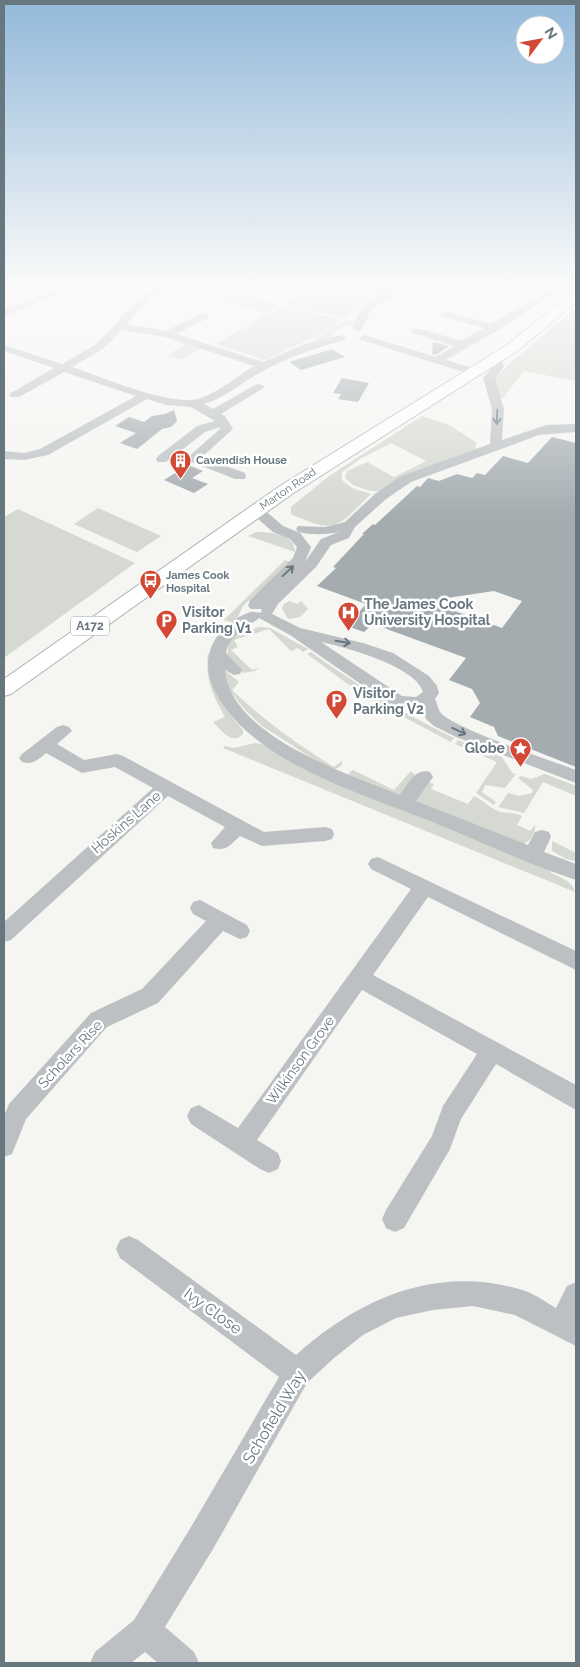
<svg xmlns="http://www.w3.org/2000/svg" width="580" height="1667" font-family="Raleway,sans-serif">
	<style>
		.green { fill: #d5d9d1 }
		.building { fill: #a4acb0; fill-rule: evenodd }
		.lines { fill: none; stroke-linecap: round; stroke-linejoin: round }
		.major-casing { stroke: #aeb3b6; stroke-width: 2 }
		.minor { fill: #bcc0c3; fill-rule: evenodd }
		.major { fill: #fff; fill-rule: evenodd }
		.oneway { stroke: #677780 }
		.labels { text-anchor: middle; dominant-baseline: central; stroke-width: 5; stroke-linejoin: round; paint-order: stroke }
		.far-poi-label { font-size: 11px; font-weight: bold; fill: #677780; stroke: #fff; text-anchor: start }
		.far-street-label { font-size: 11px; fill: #677780; stroke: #fff }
		.shield { fill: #fff; stroke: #95a0a6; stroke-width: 1 }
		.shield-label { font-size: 12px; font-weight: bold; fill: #677780 }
		.poi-label { font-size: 14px; font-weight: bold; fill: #677780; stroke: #fff; text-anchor: start }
		.street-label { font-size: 14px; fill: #677780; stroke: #fff }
		.near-street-label { font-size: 16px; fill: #677780; stroke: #fff }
	</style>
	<rect width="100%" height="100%" fill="#f5f5f2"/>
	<path class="green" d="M180,287H217L228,290L214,297Z
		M318,287C334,287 365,284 376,295L344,318L284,305Z
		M229,291H230L279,305L265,313L216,298Z
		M282,306L342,320L310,339L265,360L216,344Z
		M576,308V381L524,371L503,398L496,397L493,382L496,377L515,359Z
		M345,320L356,321L351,325L338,329L329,338L321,341L314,338Z
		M186,343L202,348L181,360L167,356Z
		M422,416L449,425L476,442V449L405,476L379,491H370L353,485L345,478L347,471L367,462L394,477L426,461L391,443L360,459L342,472V480L352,488L371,494C337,527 337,535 291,514V507L329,476Z
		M98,508L161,536L137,552L74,524Z
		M18,509L135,563L4,658V517Z
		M256,532C269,532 295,533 295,552L248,536Z
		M285,560L290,562L243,606L237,618L231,622L224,620Z
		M289,601L297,604L301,601L308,609L300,617L288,619L282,608L284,604Z
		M259,627L270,628L308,649L303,652L298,648L291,651L269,629L234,640L238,647L231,650L252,670L259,668L255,671L243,673L227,657L229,640L238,631H247Z
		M311,652C357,685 404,714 454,738L451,742L364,696L307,654Z
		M208,654H213C217,694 216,698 243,730V734C232,746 221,730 213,722L225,717C213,696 205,679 208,654Z
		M226,671L239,682L232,690C265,721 294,742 334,767L342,761V765L336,769L326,767L262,726L245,710L227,687L224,672Z
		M458,740L502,757L512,773L516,774L505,788L485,785L482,792L496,802L494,805L476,793L497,762L455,744Z
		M255,743L261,744L290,760L551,870V873C560,877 572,881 575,892L223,748L225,746L234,748Z
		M353,770L394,790L411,771L417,777L399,797L349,776L348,774Z
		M545,774L576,786V796L543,782L524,813L498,807L508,793L519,796L532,793L533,790L518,778L521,776L531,779Z
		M428,782L434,784L431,789L468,804L474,796C483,800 488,807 498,811C506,814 515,812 522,816L517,825L530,831L535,825C536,833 531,841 523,844L414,801Z
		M552,841L576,853V861L566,859L552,851Z"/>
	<path class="building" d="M433,342L449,346L436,355L432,354Z
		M332,349L345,357L301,370L289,362Z
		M342,378L369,383L358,402L338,399L341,394L333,393Z
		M174,410L177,421L171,427L162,429L137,449L120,443L136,433L115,426L129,417L144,422L152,416L165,414Z
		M552,437L576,443V767L498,736L494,727L470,717L480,703L472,689L449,680L466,658L373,624L364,632L347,626L366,604L317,586L336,568L333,567L364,534H362L373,524L375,525L417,486L420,487L428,478L439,481L457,474L472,478L477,473L485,475L503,456L528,463ZM494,591L522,601L502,628L427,601Z
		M188,465L203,471L192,478L208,484L194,493L164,480Z"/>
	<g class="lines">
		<defs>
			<path id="major" d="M576,292V302L517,351L292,494L11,694L4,696V679L280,486L507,345L572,293Z"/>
		</defs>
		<use href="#major" class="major-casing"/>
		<path class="minor" d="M62,287H75L4,316V310Z
			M156,287H167L140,308L127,324L166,331L200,314H208V318L176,334L263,362L305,344L341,335L346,338L345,340C316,348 288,357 261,372C242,382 225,398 204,404L213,409L255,385L259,384L265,387L221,414L225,416L233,429L202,457L245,473L246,476L245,479H235L189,461L187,458L221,428L220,427L205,432L166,462H158L156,459L158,456L197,426L215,421L191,407L166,405L147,399L48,455L24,460L4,459V451L24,453L40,449L136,396L64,372L19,397H11L9,395L11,393L54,368L4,351V345L62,364L95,345L116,324L132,304ZM122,330L165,337L254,366C236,377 218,393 198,399C169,406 102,377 72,367L103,349Z
			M359,287H374L387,290L394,287H406L371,310L361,330L357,331L352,328C356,313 367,302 380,294Z
			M554,287H565L498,330L446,360L478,370L480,372L478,374H470L361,340L360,338L365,335L436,357L454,346L412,333L411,331L412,329H420L462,341L484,328L441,316V312L445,311L491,324Z
			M496,355L501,358L504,367L495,378L504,409L502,440L546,425L576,424V432L539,435L411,482L386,499L355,527L349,538L331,545L316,567L278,604L272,614L300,628L363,643L393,653L429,676L437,686L439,693L435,699C437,703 438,710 441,713C453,728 552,761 576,770V783L456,737L434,726L426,719L421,707L407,708L391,705L290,635L259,618C245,629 230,634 226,653L242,670L240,674L234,675L225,670C230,736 348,774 400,795C408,784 415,768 430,772L433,777L416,801L528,845L535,832L542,830L549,832L551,837L544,852L576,864V880C528,864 481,842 435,823C366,795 255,764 217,695C210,683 206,669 209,655C213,636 229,620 248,613C254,610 257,614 262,612L261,609H251L248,606L250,600L293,558L297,547L290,539L273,532L251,513L249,510L251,507H261L283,526L300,533L311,547L305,562L321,539L339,532C325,535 312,535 298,532L296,529L298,526L325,527L345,522L376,493L401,476L490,444L492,409L483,378L492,367L491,358ZM321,642C344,647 416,666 423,692L416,697L402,696Z
			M63,725L69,727L72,731L57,744L84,760L117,754L123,756L264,832L325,827L332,829L334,834L332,839L325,841L262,846L240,836C231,844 226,852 213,848L211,843L225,827L168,796L11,940L4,942V922L153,788L115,767L82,773L46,753C38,760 32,765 22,762L19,758L22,754L57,727Z
			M378,857L576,951V970L428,897L373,975L576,1085V1110L496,1064L461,1119L450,1149L404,1228L395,1232L386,1228L382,1219L386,1210L432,1136L443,1106L477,1054L362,990L257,1140L278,1153L281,1161L278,1169L269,1173L260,1169L191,1124L187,1116L191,1108L199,1105L238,1128L411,889L371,869L368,864L371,859Z
			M200,900L247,925L250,931L247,937L240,939L223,931L158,1003L107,1027L26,1119L12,1154L4,1157V1116L9,1104L91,1013L142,989L206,921L193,914L190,908L193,902Z
			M129,1236L138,1240L296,1355C358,1299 435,1265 519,1289C532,1292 544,1301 556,1308L567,1286L576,1282V1346L515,1315L473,1306L433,1310L396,1318L363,1335L334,1358L307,1383L213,1549L165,1627L194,1652L199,1663H158L145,1652L131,1663H90L95,1652L134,1620L191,1527L279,1377L120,1258L116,1249L120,1240Z"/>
		<use href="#major" class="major"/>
	</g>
	<defs><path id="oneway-shaft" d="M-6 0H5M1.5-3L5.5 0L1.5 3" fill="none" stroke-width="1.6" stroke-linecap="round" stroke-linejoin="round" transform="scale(1.25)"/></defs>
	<g class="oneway">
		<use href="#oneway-shaft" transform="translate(497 417) rotate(92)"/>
		<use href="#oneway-shaft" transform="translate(288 571) rotate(-43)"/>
		<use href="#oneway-shaft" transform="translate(343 642) rotate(9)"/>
		<use href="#oneway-shaft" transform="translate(459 731) rotate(25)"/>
	</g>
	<linearGradient id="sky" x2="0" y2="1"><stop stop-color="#93b9da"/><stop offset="0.55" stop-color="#fafaf9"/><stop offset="1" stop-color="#fafaf9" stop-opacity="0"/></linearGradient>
	<rect width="580" height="520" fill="url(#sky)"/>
	<defs>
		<symbol id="building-pin" viewBox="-11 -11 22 30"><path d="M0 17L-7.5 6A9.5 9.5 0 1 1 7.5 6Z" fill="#d24a35" stroke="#fff"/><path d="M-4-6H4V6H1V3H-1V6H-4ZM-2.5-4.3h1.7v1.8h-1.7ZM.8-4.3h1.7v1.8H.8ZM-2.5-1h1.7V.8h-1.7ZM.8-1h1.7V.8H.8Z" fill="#fff"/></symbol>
		<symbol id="bus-pin" viewBox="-11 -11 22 30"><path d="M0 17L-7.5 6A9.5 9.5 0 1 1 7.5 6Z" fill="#d24a35" stroke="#fff"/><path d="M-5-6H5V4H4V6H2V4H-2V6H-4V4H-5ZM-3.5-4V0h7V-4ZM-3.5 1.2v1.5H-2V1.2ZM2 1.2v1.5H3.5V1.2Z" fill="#fff"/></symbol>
		<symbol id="hospital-pin" viewBox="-11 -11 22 30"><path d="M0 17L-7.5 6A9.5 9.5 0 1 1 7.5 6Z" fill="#d24a35" stroke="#fff"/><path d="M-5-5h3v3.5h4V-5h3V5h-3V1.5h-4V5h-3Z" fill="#fff"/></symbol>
		<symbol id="parking-pin" viewBox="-11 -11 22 30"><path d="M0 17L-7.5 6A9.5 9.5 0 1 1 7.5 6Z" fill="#d24a35" stroke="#fff"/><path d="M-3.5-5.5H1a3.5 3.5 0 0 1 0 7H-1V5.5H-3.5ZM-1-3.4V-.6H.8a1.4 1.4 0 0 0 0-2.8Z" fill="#fff"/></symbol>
		<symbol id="sight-pin" viewBox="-11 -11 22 30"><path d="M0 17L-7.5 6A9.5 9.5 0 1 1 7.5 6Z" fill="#d24a35" stroke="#fff"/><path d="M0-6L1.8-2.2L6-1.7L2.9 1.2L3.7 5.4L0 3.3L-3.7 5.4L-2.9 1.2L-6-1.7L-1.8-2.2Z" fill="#fff"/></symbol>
	</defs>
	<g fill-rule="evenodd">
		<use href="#building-pin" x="168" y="448" width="25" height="34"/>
		<use href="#bus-pin" x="138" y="568" width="25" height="34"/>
		<use href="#hospital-pin" x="336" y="600" width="25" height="34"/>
		<use href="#parking-pin" x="154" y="608" width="25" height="34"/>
		<use href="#parking-pin" x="324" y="688" width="25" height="34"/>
		<use href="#sight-pin" x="508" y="736" width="25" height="34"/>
	</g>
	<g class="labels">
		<g class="far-poi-label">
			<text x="196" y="460">Cavendish House</text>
			<text x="166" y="575">James Cook<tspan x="166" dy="13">Hospital</tspan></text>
		</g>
		<g class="far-street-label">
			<text transform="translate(288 489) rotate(-34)">Marton Road</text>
		</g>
		<rect class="shield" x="71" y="616.5" width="38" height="19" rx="4"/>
		<g class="shield-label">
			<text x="90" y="626">A172</text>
		</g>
		<g class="poi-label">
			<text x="364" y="604">The James Cook<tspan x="364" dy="16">University Hospital</tspan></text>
			<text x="182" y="612">Visitor<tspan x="182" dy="16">Parking V1</tspan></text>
			<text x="353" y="693">Visitor<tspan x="353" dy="16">Parking V2</tspan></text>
			<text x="505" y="748" text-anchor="end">Globe</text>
		</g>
		<g class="street-label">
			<text transform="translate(126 822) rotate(-41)">Hoskins Lane</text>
			<text transform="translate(70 1054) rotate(-47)">Scholars Rise</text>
			<text transform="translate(300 1060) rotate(-54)">Wilkinson Grove</text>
		</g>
		<g class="near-street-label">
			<text transform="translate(213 1311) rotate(36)">Ivy Close</text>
			<text transform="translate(274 1417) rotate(-59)">Schofield Way</text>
		</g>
	</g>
	<rect width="580" height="1667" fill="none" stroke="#677780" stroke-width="10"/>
	<g transform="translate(540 40) rotate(58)"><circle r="24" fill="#ffffff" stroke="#c2c9cc"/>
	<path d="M0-4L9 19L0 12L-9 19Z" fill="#d24a35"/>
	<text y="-8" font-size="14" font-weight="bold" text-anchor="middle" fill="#677780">N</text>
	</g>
</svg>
